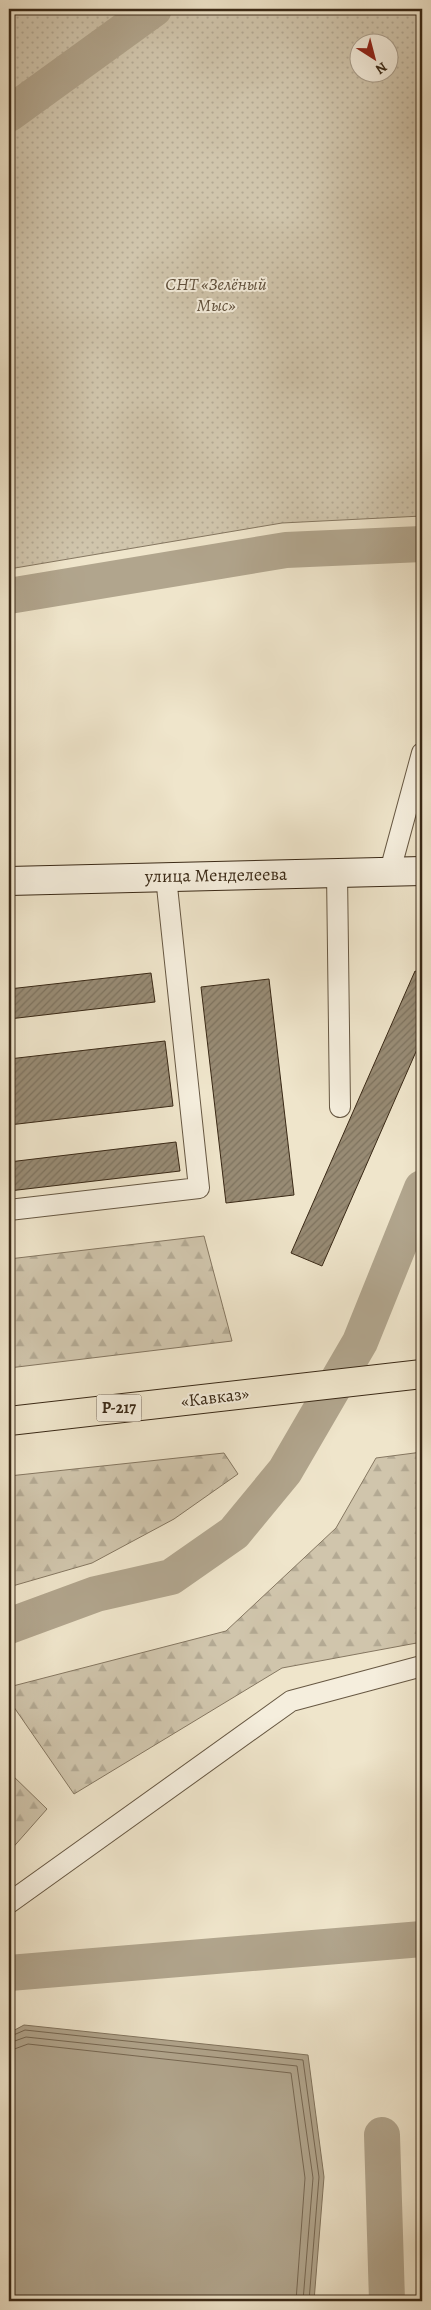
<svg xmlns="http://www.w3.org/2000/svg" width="431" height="2310" font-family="Alegreya,serif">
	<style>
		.green { fill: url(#green-dots); stroke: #857761; fill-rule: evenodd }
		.forest { fill: url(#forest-firs); stroke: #857761 }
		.water { fill: #b1a58d; stroke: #81735d }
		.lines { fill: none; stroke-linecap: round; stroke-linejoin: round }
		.shore { stroke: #766752; stroke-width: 1 }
		.canal { stroke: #b1a58d; stroke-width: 36 }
		.building { fill: url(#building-hatch); stroke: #3a2916 }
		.lane-casing { stroke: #675843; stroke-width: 22 }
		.secondary-casing { stroke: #3a2916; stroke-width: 30 }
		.highway-casing { stroke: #3a2916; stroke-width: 30 }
		.lane { stroke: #f5eedd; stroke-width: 20 }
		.secondary { stroke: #f5eedd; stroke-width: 28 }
		.highway { stroke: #efe5cb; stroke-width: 28 }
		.labels { text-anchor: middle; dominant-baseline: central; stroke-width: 4; stroke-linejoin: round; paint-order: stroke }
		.shield { fill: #f5eedd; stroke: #726452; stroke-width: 1 }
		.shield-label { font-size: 16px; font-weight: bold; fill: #3a2916 }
		.park-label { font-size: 18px; font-style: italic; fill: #60503c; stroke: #f5eedd }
		.street-label { font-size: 18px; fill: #3a2916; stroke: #f5eedd }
	</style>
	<defs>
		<pattern id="green-dots" width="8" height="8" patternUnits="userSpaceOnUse" patternTransform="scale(1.25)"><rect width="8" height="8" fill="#d0c5ac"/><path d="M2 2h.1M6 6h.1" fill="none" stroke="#b3a993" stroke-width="1.8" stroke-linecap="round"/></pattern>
		<pattern id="forest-firs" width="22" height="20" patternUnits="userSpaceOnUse" patternTransform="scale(1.25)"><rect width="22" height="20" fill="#d0c5ac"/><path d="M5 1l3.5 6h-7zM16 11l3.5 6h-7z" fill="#b3a993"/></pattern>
		<pattern id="building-hatch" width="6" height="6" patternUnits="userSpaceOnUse" patternTransform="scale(1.25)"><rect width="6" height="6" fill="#988b74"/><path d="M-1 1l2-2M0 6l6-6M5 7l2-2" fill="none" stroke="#7d725e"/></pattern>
	</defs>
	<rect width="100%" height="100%" fill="#efe5cb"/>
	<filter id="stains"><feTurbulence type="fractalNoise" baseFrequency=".004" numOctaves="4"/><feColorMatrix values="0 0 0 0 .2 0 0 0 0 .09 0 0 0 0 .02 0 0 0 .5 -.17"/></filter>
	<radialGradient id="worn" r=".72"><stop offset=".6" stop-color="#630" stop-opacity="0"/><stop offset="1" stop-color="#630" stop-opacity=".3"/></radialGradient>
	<path class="green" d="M9,9H422V516L282,523L9,569ZM358,42H388V72H358Z"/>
	<path class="forest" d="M204,1236L232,1341L9,1368V1259Z
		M422,1452V1642L282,1668L74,1794L9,1700V1687L226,1631L336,1528L376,1458Z
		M224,1453L238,1474L174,1519L92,1563L9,1587V1476Z
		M9,1772L47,1809L9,1852Z"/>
	<path class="water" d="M24,2025L308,2055L324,2177L314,2301H9V2033Z"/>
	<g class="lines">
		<path class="shore" d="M9,2037L25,2030L303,2060L319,2177L309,2301
			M9,2043L26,2037L297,2066L313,2178L303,2301
			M9,2051L28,2044L291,2073L305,2178L296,2301"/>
		<path class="canal" d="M9,114L154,9
			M9,596L286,550L422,544
			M9,1626L96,1594L171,1577L234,1533L285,1471L360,1342L422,1188
			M9,1973L422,1939
			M382,2135L387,2301"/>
	</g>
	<path class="building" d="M415,971L422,974V1038L322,1266L291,1253Z
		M151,973L155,1002L9,1019V989Z
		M269,979L294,1195L226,1203L201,987Z
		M165,1041L173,1106L9,1125V1059Z
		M176,1142L180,1171L9,1191V1162Z"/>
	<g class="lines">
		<defs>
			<path id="lane" d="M390,871L422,753
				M337,872L340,1107
				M9,1210L199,1188L166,877
				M9,1903L291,1701L422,1666"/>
			<path id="secondary" d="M9,881L422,871"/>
			<path id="highway" d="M9,1421L422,1374"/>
		</defs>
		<use href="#lane" class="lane-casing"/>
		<use href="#secondary" class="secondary-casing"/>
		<use href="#highway" class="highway-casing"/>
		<use href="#lane" class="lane"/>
		<use href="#secondary" class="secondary"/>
		<use href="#highway" class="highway"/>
	</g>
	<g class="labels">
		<rect class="shield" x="96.5" y="1394.5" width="45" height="27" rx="4"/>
		<g class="shield-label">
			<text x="119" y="1408">Р-217</text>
		</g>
		<g class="park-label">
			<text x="216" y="284">СНТ «Зелёный<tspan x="216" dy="21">Мыс»</tspan></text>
		</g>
		<g class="street-label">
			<text transform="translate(216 875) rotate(-1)">улица Менделеева</text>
			<text transform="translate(215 1397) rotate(-7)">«Кавказ»</text>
		</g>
	</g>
	<rect width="431" height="2310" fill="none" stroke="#efe5cb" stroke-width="30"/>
	<rect x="10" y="10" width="411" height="2290" fill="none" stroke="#3a2916" stroke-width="2.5"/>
	<rect x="15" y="15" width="401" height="2280" fill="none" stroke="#3a2916"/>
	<g transform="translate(374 58) rotate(144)"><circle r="24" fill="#f5eedd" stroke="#aa9f8d"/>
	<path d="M0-4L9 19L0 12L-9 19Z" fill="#8f2418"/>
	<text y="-8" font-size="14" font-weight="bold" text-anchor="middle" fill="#3a2916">N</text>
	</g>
	<rect width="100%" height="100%" filter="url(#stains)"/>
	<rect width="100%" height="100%" fill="url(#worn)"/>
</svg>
